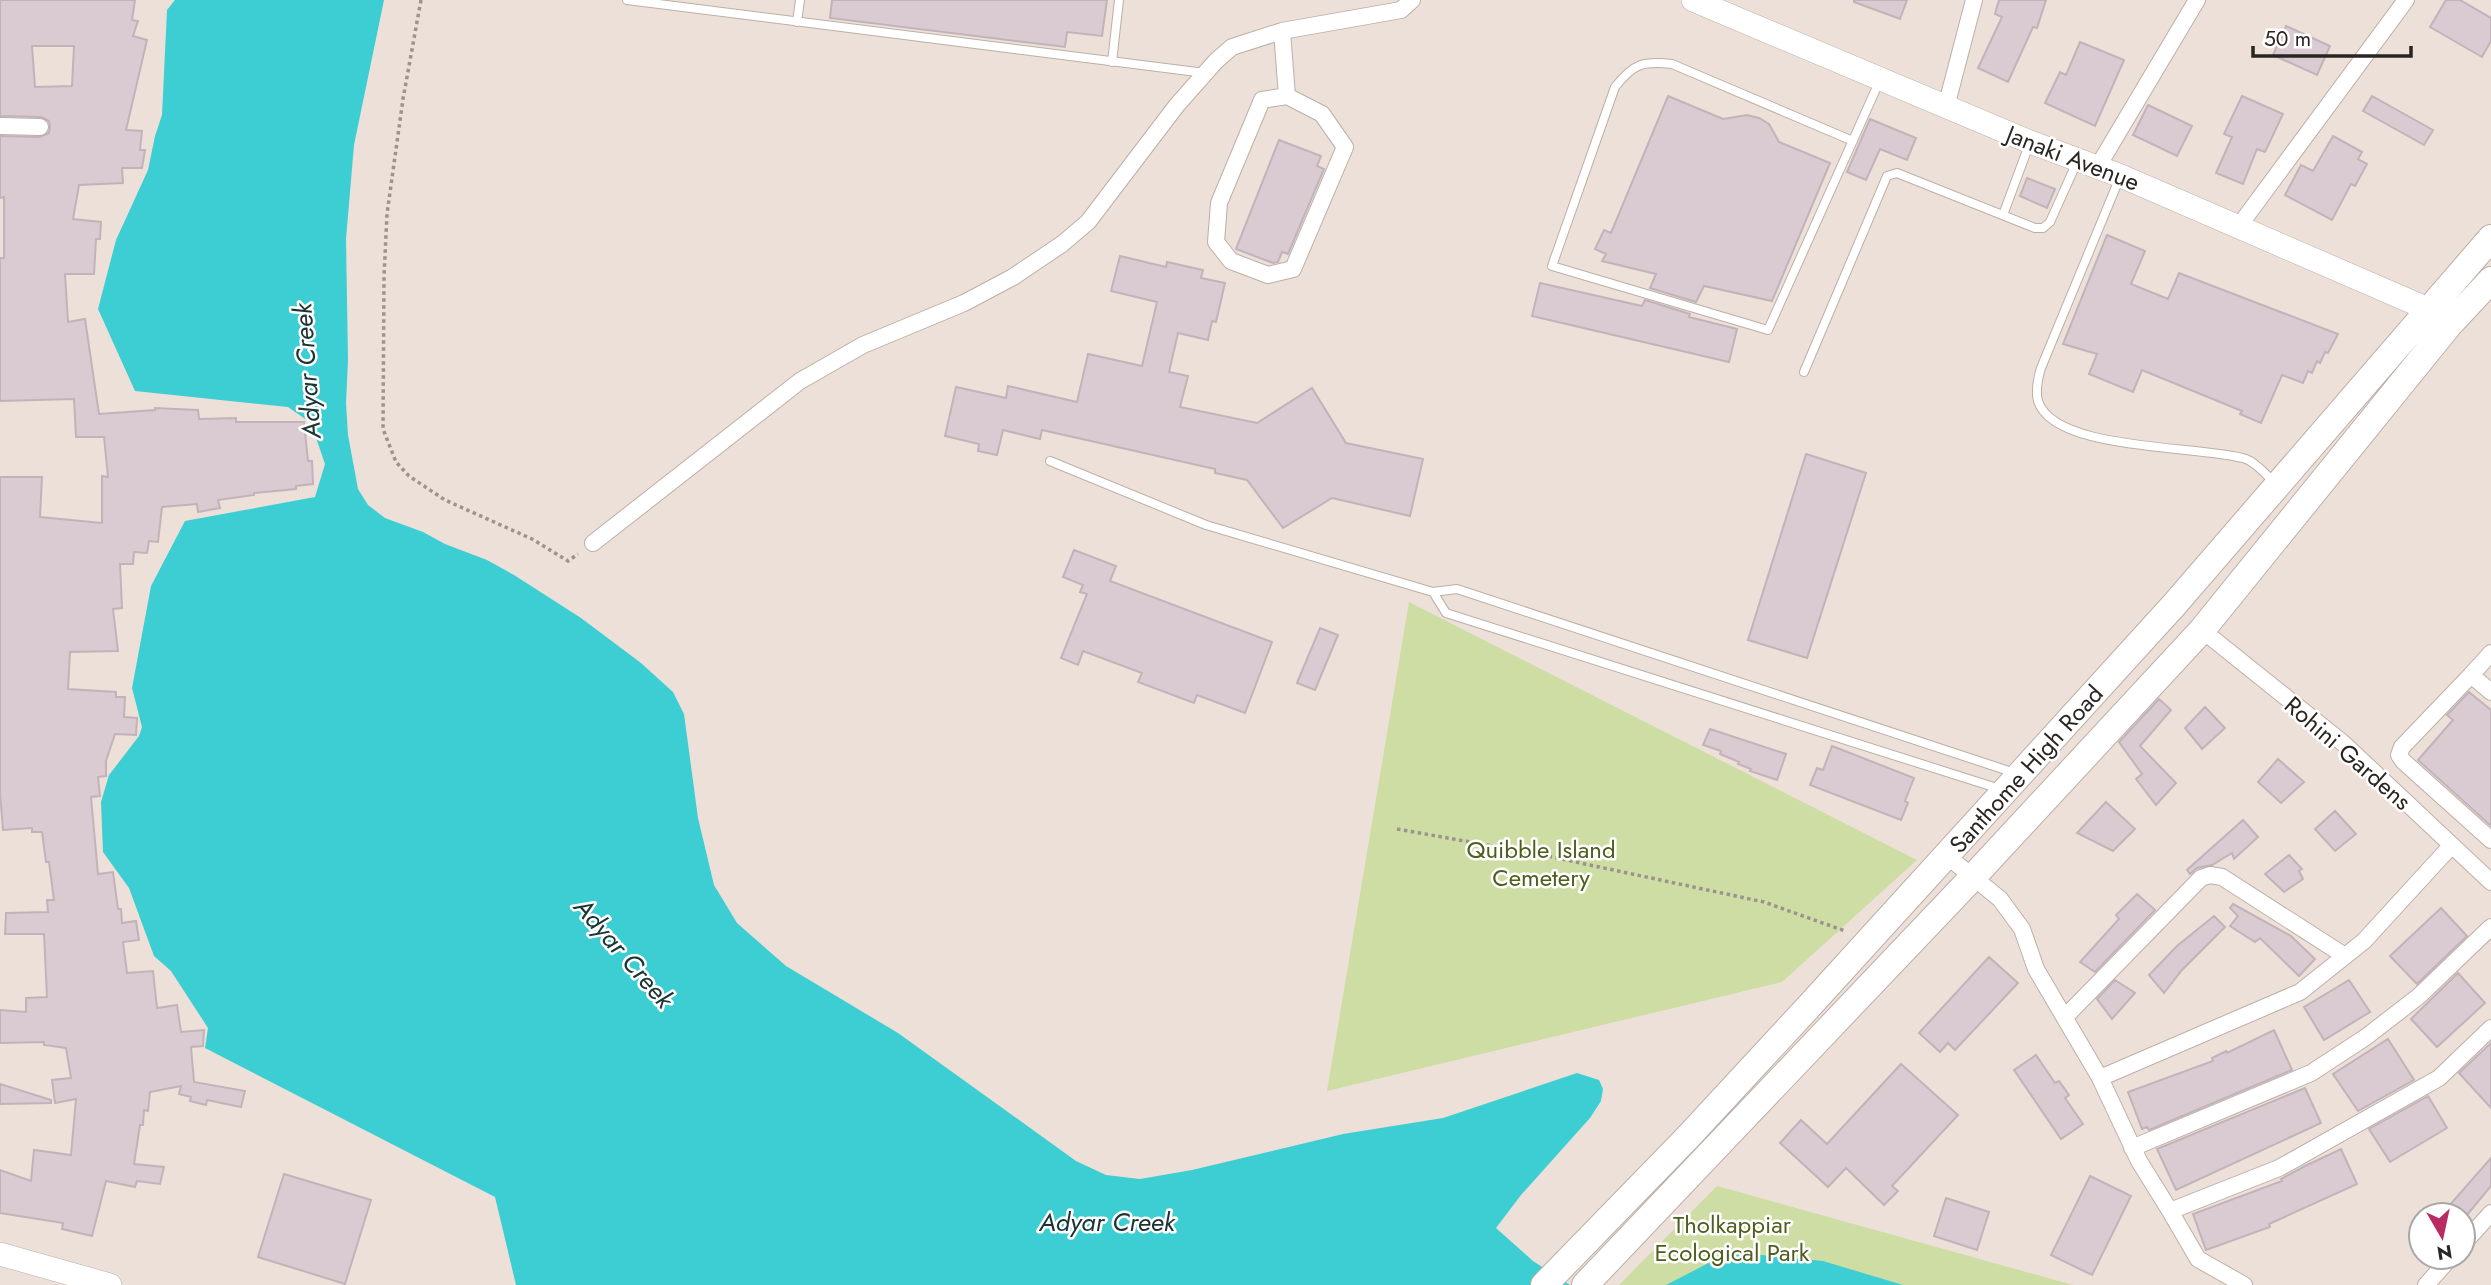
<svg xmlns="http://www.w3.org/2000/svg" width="2491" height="1285" font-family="Jost,sans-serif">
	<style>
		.green { fill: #cddda4 }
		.water { fill: #3cced3 }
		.building { fill: #d9cbd1; stroke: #c1b3b9; stroke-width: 2; fill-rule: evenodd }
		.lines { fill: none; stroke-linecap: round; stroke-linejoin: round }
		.lane-casing { stroke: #bbafa7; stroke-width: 10 }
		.street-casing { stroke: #bbafa7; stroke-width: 18 }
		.secondary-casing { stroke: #bbafa7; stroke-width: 24 }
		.primary-casing { stroke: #bbafa7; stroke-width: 28 }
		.path { stroke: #9c938d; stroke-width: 3.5; stroke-dasharray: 3.5 3.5; stroke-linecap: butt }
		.lane { stroke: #fff; stroke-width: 8 }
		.street { stroke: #fff; stroke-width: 16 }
		.secondary { stroke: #fff; stroke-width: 23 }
		.primary { stroke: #fff; stroke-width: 26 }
		.labels { text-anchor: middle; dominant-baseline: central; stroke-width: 5; stroke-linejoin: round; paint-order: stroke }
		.street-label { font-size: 24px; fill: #292522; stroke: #fff }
		.park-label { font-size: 24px; fill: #4f5d1d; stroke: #fff }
		.water-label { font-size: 26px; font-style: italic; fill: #1c3334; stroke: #fff }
	</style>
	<rect width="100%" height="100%" fill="#ede0d8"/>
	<path class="green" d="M1409,602L1917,860L1782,982L1327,1091Z
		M1717,1186L2073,1285H1619Z"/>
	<path class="water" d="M175,0H384L354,145L346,239L348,360L346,403L348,435L358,489L368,505L385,518L423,532L445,544L487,560L514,575L581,618L641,663L673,692L684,714L698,818L714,885L737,923L786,966L898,1033L1076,1161L1106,1175L1140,1179L1192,1170L1343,1134L1443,1118L1577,1073L1599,1080L1603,1089L1601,1101L1590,1118L1521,1195L1496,1228L1533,1261L1570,1285H516L495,1197L205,1048L208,1028L171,971L154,956L129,888L103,852L101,802L109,775L139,736L142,727L132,688L151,586L185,521L315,497L325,464L311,423L288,407L135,391L98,309L116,240L148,170L155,136L162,115L167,10Z
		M1730,1252L1823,1261L1903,1285H1666Z"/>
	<path class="building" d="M0,0H135L132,20L138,21L133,36L147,40L126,130L142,131L140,150H145L142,168H122L123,183L79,185L73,219L101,222L100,239H96L94,274H65L68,322L85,319L99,414L155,410V408L198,410L199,419L236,418V422H304L308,461H312L313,484L296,486V489L254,493V495L218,500L220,508L198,512L197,504L162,507L158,542L149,541L147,553L134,552L133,564H120L122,608L113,609L118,651L70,652L68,689L116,692V697H125L124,717L137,718L136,735L115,734L106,761V776L98,777L100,796L91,797L98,874L113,872L118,909H121L122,923L136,921L139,940L123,942L127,973L153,971L157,1008L177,1005L181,1032L204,1030L203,1046L191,1047L194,1082L245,1091L241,1107L207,1100L206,1105L190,1101L191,1097L179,1094L181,1086L150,1092L148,1111L144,1110L143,1125H140L134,1164L164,1167L160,1184L137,1181L135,1187L106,1181L92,1236L62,1229L63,1223L0,1213V1170L31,1181L34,1150L71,1155L76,1099L55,1103L52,1080L71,1078L66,1048L44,1045V1042L0,1043V1010L26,1012V998L47,997L44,934H5L6,913L48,912L47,900H54L49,862H46L42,832H32V828L3,830L0,793V477H42L40,517L102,523V476L108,477L104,437H76L74,399L0,401V258H4V197L0,198V136L40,137L49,133L50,127L49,121L41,117L0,116ZM32,46H74L72,86L35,87Z
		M832,0H1107L1102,36L1067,32L1065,47L830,18Z
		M1854,0H1907L1900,19L1854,2Z
		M1999,0H2046L2037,28L2033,27L2008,82L1978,68L2002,17L1995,14Z
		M2446,0H2460L2491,18V41L2482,57L2430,27Z
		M2286,26L2330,46L2317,75L2273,55Z
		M2080,42L2124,60L2095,126L2045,103L2060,72L2066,75Z
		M1668,96L1723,119L1747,115L1759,118L1769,124L1779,142L1830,163L1772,301L1704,286L1696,302L1650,288L1656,274L1602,261L1606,254L1595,249L1604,230L1611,233Z
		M2242,96L2283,114L2265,152L2257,149L2243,184L2216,173L2232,137L2224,134Z
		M2372,96L2433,130L2424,145L2363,111Z
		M2148,105L2192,126L2177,156L2133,135Z
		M1870,119L1916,138L1907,160L1880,149L1866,180L1847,172Z
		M2333,136L2362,152L2358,159L2367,164L2355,186L2351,184L2332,220L2285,195L2301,165L2313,171Z
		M1279,140L1321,156L1317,166L1324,169L1288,254L1282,252L1278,262L1273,263L1236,249Z
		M2027,178L2055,189L2047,208L2020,196Z
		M2107,235L2145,251L2131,284L2168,299L2179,273L2338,334L2328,353L2325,352L2320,363L2317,361L2312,373L2308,371L2303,383L2282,375L2261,423L2240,414L2242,411L2142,370L2133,392L2089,374L2097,354L2063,344Z
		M1120,256L1166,267L1167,262L1203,270L1201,278L1225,283L1216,322L1212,321L1208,340L1178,333L1169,372L1188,376L1180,407L1257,423L1312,388L1346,443L1423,459L1410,516L1332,498L1283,528L1247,480L1215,473V469L1042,430L1040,439L1003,430L997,455L978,451L979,444L945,436L956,387L1006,398L1008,386L1077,402L1088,354L1142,366L1157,302L1111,291Z
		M1540,283L1642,306L1645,300L1690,314L1689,317L1737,329L1729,362L1532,316Z
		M1806,454L1866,473L1807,658L1748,640Z
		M1074,550L1116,566L1110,581L1272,642L1245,713L1197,695L1194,703L1138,682L1142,673L1083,651L1078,665L1061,658L1087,594L1080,592L1083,585L1063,577Z
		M1320,628L1338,635L1315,690L1297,683Z
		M2469,692L2491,710V826L2418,760L2453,720L2447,715Z
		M2159,699L2171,710L2140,746L2176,783L2156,805L2136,779L2142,774L2119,742Z
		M2205,707L2225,728L2202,749L2185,728Z
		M1710,729L1786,754L1777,780L1750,771L1751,769L1738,764L1739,762L1720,754L1721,751L1703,745Z
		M1832,746L1914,778L1905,801L1908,803L1901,820L1810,785L1817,768L1823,770Z
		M2278,759L2304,782L2281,803L2258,782Z
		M2106,802L2135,829L2113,851L2077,833Z
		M2335,811L2356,834L2335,851L2315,829Z
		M2243,820L2258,837L2234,859L2232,853L2212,865L2197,868L2190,874L2187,870Z
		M2289,855L2302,869L2299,871L2303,879L2284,892L2265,874Z
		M2137,894L2155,910L2095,972L2080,962L2119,919L2116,915Z
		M2233,904L2291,936L2315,959L2299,976L2260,938L2255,942L2230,926L2238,916L2230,908Z
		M2441,908L2467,936L2417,984L2390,956Z
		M2214,916L2225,927L2182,970L2164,993L2149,975L2177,946Z
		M1989,957L2018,983L1955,1050L1948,1043L1940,1052L1919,1033Z
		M2458,973L2485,1003L2437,1047L2411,1019Z
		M2115,980L2135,993L2112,1019L2097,999Z
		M2349,980L2370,1012L2324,1040L2304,1007Z
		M2274,1030L2292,1070L2149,1130L2147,1127L2142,1129L2128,1092L2213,1061L2212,1058L2226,1051L2227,1053Z
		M2388,1039L2414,1080L2358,1111L2333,1074Z
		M2491,1043V1108L2459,1073Z
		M2036,1055L2055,1083L2059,1081L2069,1095L2065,1098L2083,1124L2061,1139L2014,1070Z
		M1901,1064L1958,1115L1892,1186L1898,1191L1884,1205L1846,1168L1828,1187L1780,1143L1801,1120L1827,1144Z
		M0,1084L51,1100V1103L0,1104Z
		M2305,1088L2321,1123L2176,1190L2157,1149Z
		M2428,1096L2447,1128L2390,1162L2369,1129Z
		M2341,1149L2357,1184L2269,1224L2270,1227L2206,1250L2193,1214L2282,1181L2281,1179L2305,1166Z
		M2491,1158V1186L2467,1215H2441Z
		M284,1174L371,1200L345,1284L258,1257Z
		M2090,1176L2131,1196L2092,1275L2051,1255Z
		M1946,1198L1989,1212L1977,1250L1934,1236Z"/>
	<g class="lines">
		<defs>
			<path id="lane" d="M627,0L1205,73
				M797,22L800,0
				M1112,62L1119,0
				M1853,141L1672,64C1643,61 1634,63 1615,87L1552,266L1768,330L1880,80
				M2120,177L2041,368C2038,378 2035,390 2038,401C2054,452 2201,445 2246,459C2257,463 2266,475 2275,483
				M2003,215L2029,145
				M1804,372L1887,176L1897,173L2035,228H2043L2050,222L2077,162
				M1050,461L1206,525L1433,592L1446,613L2000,789
				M1433,592L1457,589L2015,773"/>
			<path id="street" d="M1282,31L1287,96L1322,114L1345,147L1293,269L1268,275L1231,261L1216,242L1219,203L1262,100L1287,96
				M1946,107L1974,0
				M0,126L40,127
				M2097,168L2197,0
				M2239,226L2406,0
				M593,543L800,381L863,345L964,303L1013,277L1062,244L1088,222L1177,105L1216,61L1232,47L1282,31L1401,10L1412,0
				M2202,630L2343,743L2491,882
				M2491,653L2471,675L2491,692
				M2471,675L2402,747L2399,755L2403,761L2491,840
				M1947,856L2000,899L2022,929L2036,969L2100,1078L2139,1161L2170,1211L2279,1168L2439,1078L2491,1028
				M2065,1017L2201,878L2210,875L2222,877L2345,956
				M2100,1078L2300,992L2364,941L2451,846
				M2132,1148L2311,1073L2366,1037L2419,996L2491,927
				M2170,1211L2198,1259L2244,1285
				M2463,1244L2491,1213
				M2426,1285L2451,1257"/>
			<path id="secondary" d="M1693,0L2030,142L2121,176L2428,309L2442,320
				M0,1254L110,1285"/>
			<path id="primary" d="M1544,1285L1688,1137L1812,1003L2174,605L2491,238
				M1585,1285L1973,877L2202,630L2449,325L2491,280"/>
		</defs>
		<use href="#lane" class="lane-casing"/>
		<use href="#street" class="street-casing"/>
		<use href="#secondary" class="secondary-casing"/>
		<use href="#primary" class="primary-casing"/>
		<path class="path" d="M421,0L403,99L387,214L384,277L383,429L396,462L409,476L445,500L532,539L568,561L578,554
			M1397,829L1538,854L1764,902L1845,931"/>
		<use href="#lane" class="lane"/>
		<use href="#street" class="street"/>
		<use href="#secondary" class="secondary"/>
		<use href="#primary" class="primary"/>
	</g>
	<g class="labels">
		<g class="street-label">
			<text transform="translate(2073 158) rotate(21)">Janaki Avenue</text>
			<text transform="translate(2348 753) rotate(41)">Rohini Gardens</text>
			<text transform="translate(2026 769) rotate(-48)">Santhome High Road</text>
		</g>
		<g class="park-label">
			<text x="1541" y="849">Quibble Island<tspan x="1541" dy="28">Cemetery</tspan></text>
			<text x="1732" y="1224">Tholkappiar<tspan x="1732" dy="28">Ecological Park</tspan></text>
		</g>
		<g class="water-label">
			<text transform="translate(307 371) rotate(-94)">Adyar Creek</text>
			<text transform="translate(624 953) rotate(49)">Adyar Creek</text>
			<text x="1107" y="1222">Adyar Creek</text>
		</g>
	</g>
	<g transform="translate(2442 1236) rotate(171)"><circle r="33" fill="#ffffff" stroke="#a9a8a7" stroke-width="2"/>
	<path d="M0-5L12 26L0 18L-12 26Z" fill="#b82c63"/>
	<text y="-10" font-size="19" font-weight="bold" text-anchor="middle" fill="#292522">N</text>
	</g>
	<path d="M2253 46v10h158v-10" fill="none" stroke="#292522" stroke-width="3.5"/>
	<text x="2264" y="46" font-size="21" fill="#292522" stroke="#ffffff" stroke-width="5" paint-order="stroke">50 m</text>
</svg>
